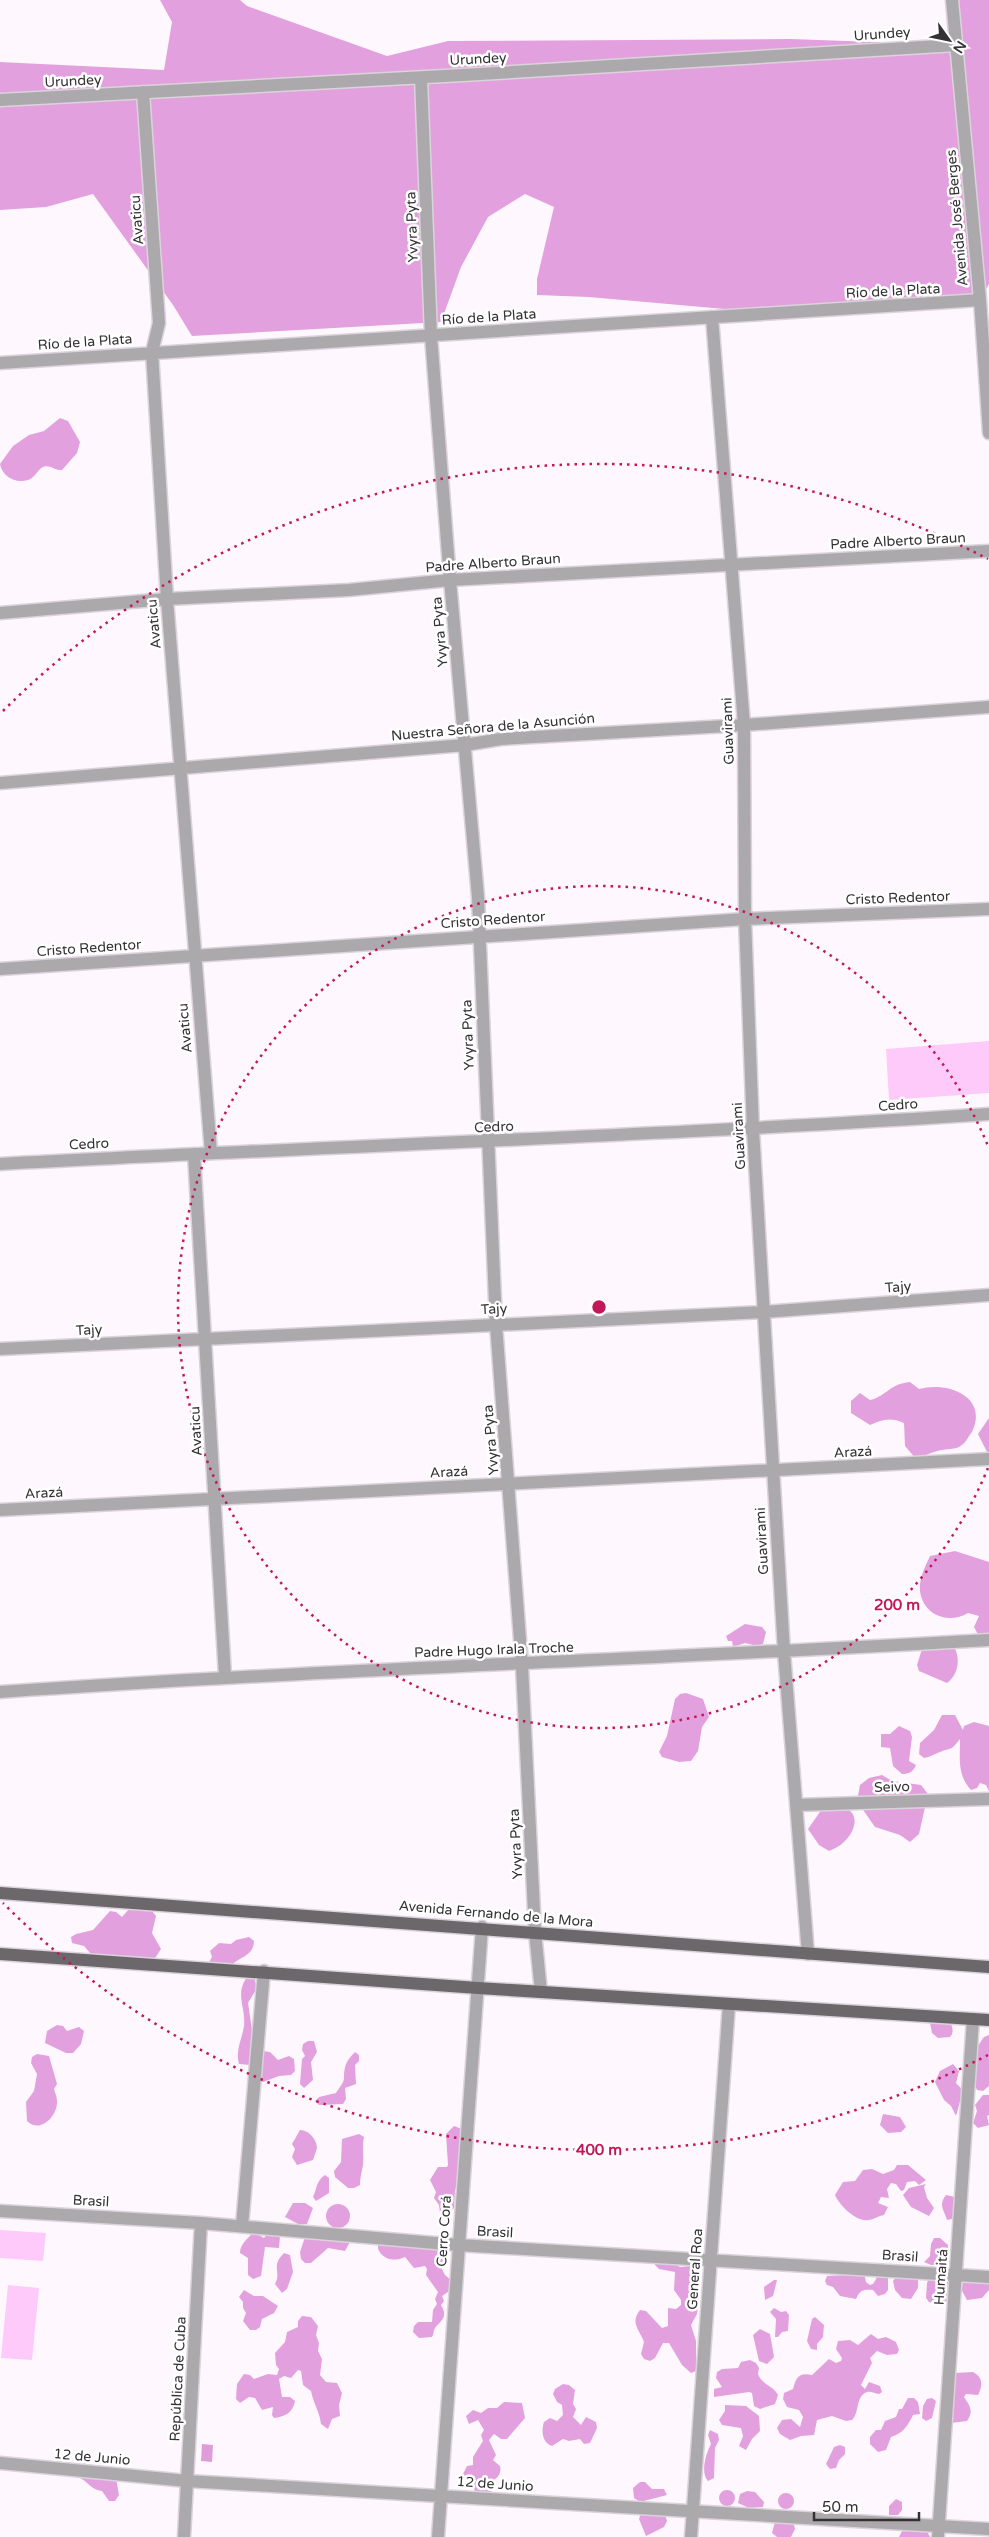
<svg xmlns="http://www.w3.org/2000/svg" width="989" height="2537" font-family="'Varela Round',sans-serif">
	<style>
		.green { fill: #fdcaf9 }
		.forest { fill: #e2a0de }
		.water { fill: #de9cda }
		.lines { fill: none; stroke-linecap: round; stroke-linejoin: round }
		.minor-casing { stroke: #dad4da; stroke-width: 15 }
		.major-casing { stroke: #dad4da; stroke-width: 15 }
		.minor { stroke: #aca9ac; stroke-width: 12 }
		.major { stroke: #6c676b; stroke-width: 12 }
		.ring { fill: none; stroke: #c2185b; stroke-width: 2.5; stroke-dasharray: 2.5 5 }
		.labels { text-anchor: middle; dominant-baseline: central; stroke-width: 5; stroke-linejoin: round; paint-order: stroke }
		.street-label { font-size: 14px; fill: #343234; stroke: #fff }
		.centre { fill: #c2185b; stroke: #fff; stroke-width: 2.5 }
		.ring-label { font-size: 15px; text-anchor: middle; font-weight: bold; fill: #c2185b; stroke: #fff; stroke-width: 5; stroke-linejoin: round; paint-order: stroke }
	</style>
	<rect width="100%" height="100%" fill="#fef8fe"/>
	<path class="green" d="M989,1041V1093L889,1100L886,1049Z
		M0,2230L46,2233L43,2261L0,2258Z
		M8,2285L39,2288L32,2360L1,2358Z"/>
	<path class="forest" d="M160,0H240L247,6L387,56L448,41L791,39L957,45L958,0H989V284L980,300L771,313L589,297L537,295V279L554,207L525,194L488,217L461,267L441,322L192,336L173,305L93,194L46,207L0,210V62L164,70L172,22Z
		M60,418L68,421L80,442L77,453L62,470C56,471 49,464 43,467C37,470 35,478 28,480C15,484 2,476 0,464L13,446L29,435L44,431Z
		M910,1382L919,1389C947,1381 989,1396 972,1432C969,1435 967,1441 963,1444C956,1451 946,1448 937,1451C930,1453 923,1456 916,1459L905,1446L904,1423C891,1417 883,1419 870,1425L851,1413V1401L860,1393L870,1400C887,1396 889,1384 910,1382Z
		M989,1418V1456L978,1434Z
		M955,1551L989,1562V1641L980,1638L974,1627L979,1616L968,1613C952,1623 929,1618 922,1599C916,1584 924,1569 930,1556Z
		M745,1624L762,1627L766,1632L763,1644L757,1646L745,1643L733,1647L732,1641H728L726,1636Z
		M953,1645C961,1657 959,1674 947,1683L919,1671L917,1665L923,1646Z
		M686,1693L703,1699L709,1717L702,1727L698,1751L691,1761L679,1762L662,1757L659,1752L667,1736L675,1699L680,1694Z
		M942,1715H955L963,1730L964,1726L974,1722L989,1726V1791L986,1785L980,1783L977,1788L971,1790C957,1775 960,1758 960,1739C950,1752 952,1747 940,1752C934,1754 930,1757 924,1758L919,1754L920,1743L934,1730Z
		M899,1726L910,1731L912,1737L909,1761L916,1765C913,1772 909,1774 902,1774L893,1766L890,1748L881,1747V1734H890Z
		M882,1775L892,1781L921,1785L928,1794L919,1834L910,1842L900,1835L875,1827L861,1807L858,1796L860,1785L869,1778Z
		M822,1809L824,1811C867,1796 861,1840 829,1851L819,1845L808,1829Z
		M140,1907L152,1911L156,1916L152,1933L161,1949L152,1963L96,1960L84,1946L72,1943L71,1937L76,1934L93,1930L110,1911L116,1912L122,1917L130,1908L135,1910Z
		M249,1937L254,1941C254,1957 237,1957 229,1968L213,1967L209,1962L212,1957L210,1951L219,1943L231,1944L236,1940Z
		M248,1976L254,1977L257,1988L248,2003L254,2043L250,2065L239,2064C235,2051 242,2039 244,2026C246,2007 234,1993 248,1976Z
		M934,2019L948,2020C952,2024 955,2032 950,2037L938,2038L932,2033L930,2023Z
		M57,2025L63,2026L67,2031L79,2027L84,2031L81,2044L73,2053H66L45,2043L47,2031Z
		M989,2035V2086L983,2091L977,2090C973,2083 976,2060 975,2050L984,2037Z
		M308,2041H314L317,2052L311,2062L313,2080L304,2088L300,2084L302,2059L305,2056L302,2050L303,2044Z
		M263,2051L270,2052L278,2060L289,2056L294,2059L295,2071L291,2075L279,2076L263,2082L258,2079L260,2056Z
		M355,2052L359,2055V2061L355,2065L356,2084L345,2088L346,2099L343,2104L319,2105L315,2101L319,2097L336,2093C338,2089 344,2083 344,2078C344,2066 346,2061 355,2052Z
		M37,2054L49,2056L57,2084L54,2089C55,2093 57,2097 57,2101C58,2116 40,2134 27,2121L26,2102L34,2091L37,2074L31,2063L32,2057Z
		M953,2064L959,2071L956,2083C958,2086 961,2087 962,2090C963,2091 957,2114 956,2116L951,2106L944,2100L935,2082L940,2071Z
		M983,2095H989V2115L987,2116L989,2125L978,2128L973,2123L977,2111L975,2105Z
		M883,2114L900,2117L906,2127L901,2132L888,2133L880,2125Z
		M454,2126L462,2129L460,2180L455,2190L454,2208L444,2217L440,2213L439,2205L434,2198L436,2192L430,2180L438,2167H447L448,2165L446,2134Z
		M300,2130C309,2130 317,2140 317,2148L313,2160L297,2165L292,2157L295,2149L292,2144Z
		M359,2134L364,2137C362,2147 364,2155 363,2165C362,2171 360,2177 360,2185L354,2188H348L335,2177L334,2171L341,2162L342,2139Z
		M897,2165H908L926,2180L919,2185L915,2181L907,2182L904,2190L901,2191L896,2184L891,2183L887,2189L889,2198L881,2197L878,2203L888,2207L884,2215C878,2216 875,2219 869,2220C857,2223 839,2205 835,2195L843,2182L855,2181L863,2170L872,2169L883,2174L894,2170Z
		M325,2175L329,2178V2193L316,2201L313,2197C317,2189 316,2181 325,2175Z
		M926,2184L924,2187L927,2198L934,2208L929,2216L911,2207L903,2195L909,2188Z
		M946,2195L955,2197L956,2218L947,2220C944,2210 938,2205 946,2195Z
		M293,2203H305L313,2208L307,2224H298L285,2217Z
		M326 2216a12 12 0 1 1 24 0a12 12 0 1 1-24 0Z
		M254,2232L264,2238L268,2233L280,2236L279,2248L265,2247L261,2276L253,2279L248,2275V2258L240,2253C240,2244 248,2238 254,2232Z
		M305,2237L351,2240L345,2251L328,2248L311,2263H305L301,2259L300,2252Z
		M934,2238H940L948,2245V2259L945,2265H931L924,2262L930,2256L931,2244Z
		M378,2242L407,2247L413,2244L447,2250V2256L440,2265L445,2275L452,2281L448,2292L442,2296L444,2301L441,2305C449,2318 440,2321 435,2328C433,2331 434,2334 432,2337L419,2338L413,2332L414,2326L418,2322H432L433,2310L437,2304L435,2299L438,2292L426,2275L427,2269L425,2266L414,2268L405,2257C395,2262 383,2260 378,2249Z
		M284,2253L290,2255L293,2272L287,2289L282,2293L275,2284C282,2271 270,2267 284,2253Z
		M655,2259L675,2264L680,2267L692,2266L699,2274L698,2284L700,2291L697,2314L691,2325L696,2341V2371L691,2373L682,2365L669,2343H663L655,2358L650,2361L644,2359L641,2354L644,2342C639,2329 630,2323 640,2310L646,2311L662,2328L668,2326V2308L676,2309L681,2305V2300L674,2290L675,2272L659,2269L655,2265Z
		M848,2269L864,2273L866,2282L870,2285L873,2284L879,2274L888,2276V2290L885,2294L878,2296L873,2290C863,2289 860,2290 856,2299L840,2296L833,2287L827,2285L825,2281L827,2276L844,2275Z
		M897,2276L918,2279V2288L911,2299L902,2298L895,2290L893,2281Z
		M930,2276L953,2280L948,2299L943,2305L929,2302L926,2298L927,2283Z
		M774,2280H777L773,2296L765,2300L764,2287Z
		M964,2280L989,2281V2290L982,2298L967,2300L961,2289Z
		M244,2290L254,2296H263L278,2306L274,2313L262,2319L260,2327L256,2330H250L243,2321L246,2313L243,2308V2302L239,2297Z
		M774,2308L781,2312L786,2311L789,2315L788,2331L782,2332L778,2337H775L776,2319L770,2312Z
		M302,2316L311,2317L318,2326L316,2335L319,2343L318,2351L322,2359L320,2375L326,2382L337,2383L342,2393L339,2405L340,2416L332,2419L328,2429L321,2424C320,2413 313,2402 311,2391L303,2385L301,2371L298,2370L291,2378L284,2376L279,2379L282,2397H290L295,2401C293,2413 284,2417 274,2418L272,2415L273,2407L262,2410L255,2398L249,2397L240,2403L236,2399L237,2384L244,2374L250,2375L254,2379L268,2374L277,2375L279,2369L276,2365L275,2353L285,2342L287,2332L298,2327V2321Z
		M815,2317L824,2325L823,2337L817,2344V2350L811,2349L807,2341L812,2319Z
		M760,2329L770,2334L774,2357L767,2364L759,2361L753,2335Z
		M871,2334L878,2339L886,2337L896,2342L899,2350L897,2354L887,2355L877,2351L870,2358L872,2363L861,2385L865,2389L869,2382L880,2386L882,2392L879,2394C875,2394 871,2391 867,2392C855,2397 860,2412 852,2420L846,2421L832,2416L817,2420L814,2435L801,2436L790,2440L780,2434L777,2428L782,2420L791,2419L800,2427L803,2417L799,2410L787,2407L783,2399L784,2393L793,2389C796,2377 799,2372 812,2375L829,2359L836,2363L841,2361L842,2358L836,2349L838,2341L850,2340L858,2345Z
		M750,2360L756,2363L759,2368L758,2374C762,2385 773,2385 778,2395L775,2404L760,2409L754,2406L752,2393L749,2392L714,2397V2389L722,2387L716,2378L717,2372L722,2369L738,2368L741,2362Z
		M973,2372C983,2377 983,2385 978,2395L966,2394L964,2397C970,2406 974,2411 967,2421L951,2423L940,2416L941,2401L955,2373Z
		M563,2384L569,2385L575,2390L573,2404L576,2409L573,2417L581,2425L586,2417L596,2422L597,2428L590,2443L584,2444L580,2439L569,2441L563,2439L552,2446C542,2443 541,2430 544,2422L550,2418L557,2421L563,2415L562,2405L557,2402L553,2394L555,2389Z
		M908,2398H914L918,2402L920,2414L913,2415C908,2425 904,2433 891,2437L886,2450L878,2452L870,2444V2437L876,2430H881L885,2421L896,2417L899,2409H902Z
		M932,2398L936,2401L932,2418L926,2421L922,2418L923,2406L927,2399Z
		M504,2402L522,2403L525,2418L507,2439H501L494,2434L489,2440L496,2455L493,2460L500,2466C502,2474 497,2478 491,2482V2493L475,2492L472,2481L463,2474L467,2466L473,2465V2457L483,2441L481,2435L484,2430L478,2420L469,2424L466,2416L473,2410L481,2413L488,2408H497Z
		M725,2405L746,2406L759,2416L760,2431L752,2439L746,2450L739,2446L743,2436L741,2428L722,2425L719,2420L725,2411Z
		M710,2430L718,2434L719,2440L715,2448L714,2478L708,2481C700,2473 706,2453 711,2444L708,2435Z
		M840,2445L845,2447V2454L839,2460L836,2468L830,2469L826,2464L834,2447Z
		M84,2463L116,2478L119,2495L115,2501H109L102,2491C91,2490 88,2481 78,2477Z
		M640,2482H645L652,2489H664L667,2495L640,2502L634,2498L633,2488Z
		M719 2498a8 8 0 1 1 16 0a8 8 0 1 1-16 0Z
		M747,2491L755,2492L764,2502L763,2507L749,2508L738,2503L740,2494Z
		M778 2501a8 8 0 1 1 16 0a8 8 0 1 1-16 0Z
		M896,2499L902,2502V2510L898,2515H889V2506Z
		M641,2513L665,2515L667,2521L664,2527L646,2536L639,2519Z
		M793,2521L795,2529L791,2537H777L772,2533L775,2522Z
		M903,2529L927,2531L930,2537H899Z"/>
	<path class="water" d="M202,2444L213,2445L212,2462L201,2461Z"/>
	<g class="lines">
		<defs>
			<path id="minor" d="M952,0L980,300L989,433
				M421,78L431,336L450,580L478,897L496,1324L522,1666L535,1932L541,1992
				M143,92L159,323L152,352L167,599L211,1153
				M0,100L463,75L957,45
				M712,317L744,725L745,919L753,1130L784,1652L808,1954
				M0,363L980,300
				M0,613L167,599L349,590L450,580L989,551
				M0,783L465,745L501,739L744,725L989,707
				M0,969L745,919L989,909
				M194,1154L225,1676
				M0,1164C330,1146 660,1136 989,1114
				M0,1349L764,1312L989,1295
				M0,1510L989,1459
				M0,1692C329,1669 659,1659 989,1640
				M796,1805L989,1799
				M0,2211L201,2223L458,2245L989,2277
				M242,2226L264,1971
				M0,2463L187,2481L989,2529
				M184,2537L201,2223
				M438,2537L482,1927
				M691,2537L729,2004
				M938,2537L973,2019"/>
			<path id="major" d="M0,1893L989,1967
				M0,1954L478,1988L989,2020"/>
		</defs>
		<use href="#minor" class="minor-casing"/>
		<use href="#major" class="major-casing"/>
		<use href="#minor" class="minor"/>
		<use href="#major" class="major"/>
	</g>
	<g class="ring">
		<path d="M988 1468A421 421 0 1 1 988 1146"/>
		<path d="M988 2055A843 843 0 0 1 3 1903M3 711A843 843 0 0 1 988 559"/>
	</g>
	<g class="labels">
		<g class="street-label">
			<text transform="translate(882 34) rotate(-4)">Urundey</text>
			<text transform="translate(478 59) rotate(-3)">Urundey</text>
			<text transform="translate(73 81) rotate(-3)">Urundey</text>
			<text transform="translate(957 218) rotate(-95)">Avenida José Berges</text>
			<text transform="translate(137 220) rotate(-94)">Avaticu</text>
			<text transform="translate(412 227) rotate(-92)">Yvyra Pyta</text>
			<text transform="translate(893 291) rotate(-3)">Río de la Plata</text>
			<text transform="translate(489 317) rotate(-4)">Río de la Plata</text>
			<text transform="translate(85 342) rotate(-4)">Río de la Plata</text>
			<text transform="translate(898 541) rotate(-3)">Padre Alberto Braun</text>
			<text transform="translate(493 563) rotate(-4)">Padre Alberto Braun</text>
			<text transform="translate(154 624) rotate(-95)">Avaticu</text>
			<text transform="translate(440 632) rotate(-95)">Yvyra Pyta</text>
			<text transform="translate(493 727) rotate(-5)">Nuestra Señora de la Asunción</text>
			<text transform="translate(728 731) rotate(-92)">Guavirami</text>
			<text transform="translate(898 898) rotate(-2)">Cristo Redentor</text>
			<text transform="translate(493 920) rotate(-4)">Cristo Redentor</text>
			<text transform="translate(89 948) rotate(-4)">Cristo Redentor</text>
			<text transform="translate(185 1028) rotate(-95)">Avaticu</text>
			<text transform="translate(468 1035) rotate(-92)">Yvyra Pyta</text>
			<text transform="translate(898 1105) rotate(-4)">Cedro</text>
			<text transform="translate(494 1127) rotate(-2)">Cedro</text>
			<text transform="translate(739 1136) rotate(-93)">Guavirami</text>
			<text transform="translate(89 1144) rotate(-3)">Cedro</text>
			<text transform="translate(898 1287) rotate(-4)">Tajy</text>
			<text transform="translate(494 1309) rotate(-3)">Tajy</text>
			<text transform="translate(89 1330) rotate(-3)">Tajy</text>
			<text transform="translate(196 1431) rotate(-93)">Avaticu</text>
			<text transform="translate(491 1440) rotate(-95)">Yvyra Pyta</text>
			<text transform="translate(853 1452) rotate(-3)">Arazá</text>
			<text transform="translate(449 1472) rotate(-3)">Arazá</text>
			<text transform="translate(44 1493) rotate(-3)">Arazá</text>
			<text transform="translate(762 1541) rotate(-93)">Guavirami</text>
			<text transform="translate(494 1650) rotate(-2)">Padre Hugo Irala Troche</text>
			<text transform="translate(892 1787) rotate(-2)">Seivo</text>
			<text transform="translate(516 1844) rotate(-93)">Yvyra Pyta</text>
			<text transform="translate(496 1914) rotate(5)">Avenida Fernando de la Mora</text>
			<text transform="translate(91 2201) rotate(3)">Brasil</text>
			<text transform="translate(444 2231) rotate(-86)">Cerro Corá</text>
			<text transform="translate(495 2232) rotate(3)">Brasil</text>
			<text transform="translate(900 2256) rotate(4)">Brasil</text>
			<text transform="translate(695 2269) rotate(-86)">General Roa</text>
			<text transform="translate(941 2277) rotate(-86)">Humaitá</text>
			<text transform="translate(178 2379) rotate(-87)">República de Cuba</text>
			<text transform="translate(92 2457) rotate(5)">12 de Junio</text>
			<text transform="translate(495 2484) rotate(4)">12 de Junio</text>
		</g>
	</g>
	<circle cx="599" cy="1307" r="8" class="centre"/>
	<g class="ring-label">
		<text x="897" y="1610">200 m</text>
		<text x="599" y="2155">400 m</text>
	</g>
	<g transform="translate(949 40) rotate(123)" stroke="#ffffff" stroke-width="4" paint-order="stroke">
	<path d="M0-4L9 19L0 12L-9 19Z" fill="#343234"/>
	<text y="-8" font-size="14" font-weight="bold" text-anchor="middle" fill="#343234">N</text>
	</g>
	<path d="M814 2512v8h105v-8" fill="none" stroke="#343234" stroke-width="2.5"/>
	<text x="822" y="2512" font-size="15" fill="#343234" stroke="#ffffff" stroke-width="4" paint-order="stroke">50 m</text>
</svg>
